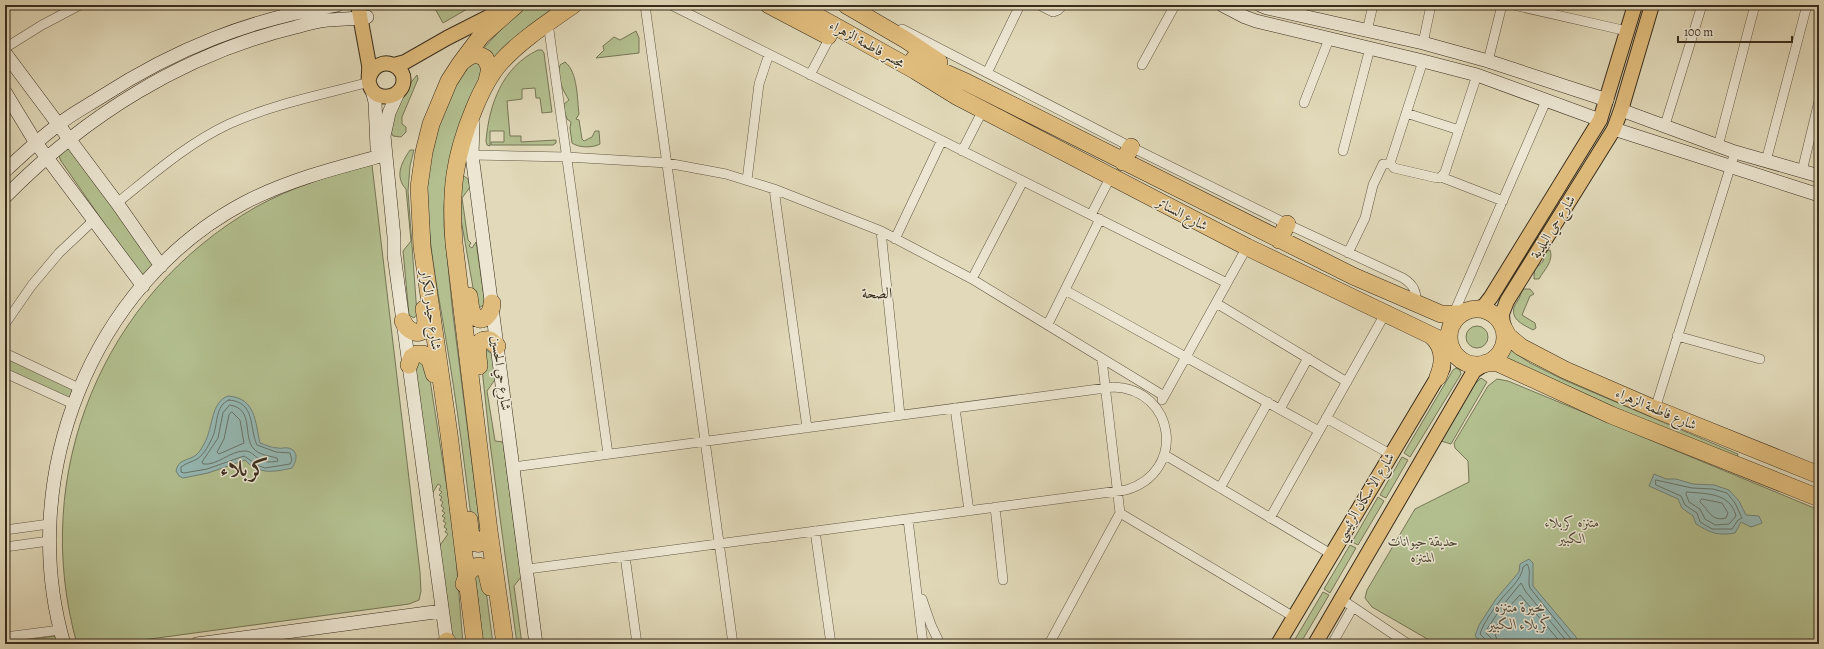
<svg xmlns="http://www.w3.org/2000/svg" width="1824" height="649" font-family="Alegreya,Amiri,serif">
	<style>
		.green { fill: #b3bf8f; stroke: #767656 }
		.water { fill: #95b9b5; stroke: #708178 }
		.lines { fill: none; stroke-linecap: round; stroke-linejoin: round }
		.shore { stroke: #677369; stroke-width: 1 }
		.street-casing { stroke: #635844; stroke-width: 10 }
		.secondary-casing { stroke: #392d1d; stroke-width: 14 }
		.primary-casing { stroke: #392d1d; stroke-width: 16 }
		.highway-casing { stroke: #392d1d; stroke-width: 18 }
		.street { stroke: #ece6d2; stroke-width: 9 }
		.secondary { stroke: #ece6d2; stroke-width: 13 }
		.primary { stroke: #e0bc7c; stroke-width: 14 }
		.highway { stroke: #e0bc7c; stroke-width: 17 }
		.labels { text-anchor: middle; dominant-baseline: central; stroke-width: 3; stroke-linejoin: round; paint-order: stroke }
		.street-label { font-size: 14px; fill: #392d1d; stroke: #ece6d2 }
		.park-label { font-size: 14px; font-style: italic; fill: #514a34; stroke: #ece6d2 }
		.neighbourhood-label { font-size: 15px; fill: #392d1d; stroke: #ece6d2 }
		.water-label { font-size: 15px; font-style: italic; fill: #505043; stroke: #ece6d2 }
		.town-label { font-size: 22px; font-weight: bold; fill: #392d1d; stroke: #ece6d2 }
	</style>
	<rect width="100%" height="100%" fill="#e1d9b9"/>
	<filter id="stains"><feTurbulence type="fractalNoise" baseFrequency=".005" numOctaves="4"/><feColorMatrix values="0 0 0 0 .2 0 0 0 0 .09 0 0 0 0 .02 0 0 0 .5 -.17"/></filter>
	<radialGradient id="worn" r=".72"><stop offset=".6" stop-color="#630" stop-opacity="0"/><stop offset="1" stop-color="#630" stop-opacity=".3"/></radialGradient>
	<path class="green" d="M433,5H474L443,23Z
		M529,5H558L519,34L493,60L491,52L482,50L508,22Z
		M636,31L639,38V53L596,58L604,50L603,46L614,37L620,40Z
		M538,50H542L544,53L552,112L542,113L540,98H536L535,88L522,89V99L507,101L510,136H521V142L556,140V143L553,145H491V142H504V131H490V146L487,145L486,141C489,105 502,67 538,50Z
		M474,62L482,66L479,79L466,107L447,175L444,206V226L453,315L481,534L473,533C465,468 457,404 446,340C439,297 430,254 428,211C427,202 426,193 426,184C429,149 447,85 474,62Z
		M565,62C578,72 577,99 579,114L576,119L579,120L582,139L584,141L592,137L595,131H599L600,144C593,148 579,148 572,143L570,128L571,122L567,119L564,110V104L569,100C563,91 556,76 560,65Z
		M417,75L418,79L402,117V124L406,127V132L401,137L393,136L390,130C396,110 403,91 417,75Z
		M67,148L72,150L152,263L151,268L145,275L138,272L61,161L58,154Z
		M410,150H414L410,166L408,191L417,314L414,318L409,315L403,251L411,241L406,189C394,176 402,162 410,150Z
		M372,165L420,572L421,591L419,600L409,604L113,644H77C29,474 102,295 256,207C292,187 331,175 372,165Z
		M464,176L468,179L470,187L462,198L468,240L471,243L469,246L472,248L476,242L485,304L479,308L476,305L460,213L462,177Z
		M1550,250C1554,261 1544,270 1539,279H1534C1534,263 1537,270 1543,261C1544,258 1544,254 1546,251Z
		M1524,289H1530L1534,294L1530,296L1522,315L1535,323L1536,328L1533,330C1524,325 1511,320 1514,308C1514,305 1517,303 1518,300C1521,296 1520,293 1524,289Z
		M1466 337a11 11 0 1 1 22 0a11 11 0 1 1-22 0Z
		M485,349L492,354L496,378L487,391L495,441L503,442L521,577L514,586L522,644H517L490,443L480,350Z
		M1509,349L1530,363L1564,380L1738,454L1737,457C1658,427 1581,394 1505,358L1509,354Z
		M5,357L74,389L70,399L5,369Z
		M419,361L428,367L454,533L463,644H451L438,548L448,534L445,532L447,529L444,527L446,523L443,521L445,518L442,516L445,513L442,511L444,508L441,506L443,502L440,500L442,497L439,495L442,492L439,490L441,486L438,484L432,494L415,368Z
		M1456,368L1460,370L1461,374L1410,457L1404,453L1453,370Z
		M1481,378L1487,382L1451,444L1441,441L1443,434H1446L1445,428L1454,413L1458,414L1460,406L1462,407C1463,398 1473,385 1481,378Z
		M1497,379L1508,381L1819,510V644H1436L1372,607L1365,598L1367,590L1415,509L1469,482L1468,461L1455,448L1454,443L1488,386Z
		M1402,457L1408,460L1386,498L1380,495Z
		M1378,497L1384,501L1358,545L1352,542Z
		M1350,545L1356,548L1330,593L1324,589Z
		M475,574L484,575L493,644H483Z
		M1323,592L1329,595L1300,644L1294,641Z
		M55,636L56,643L5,644V643Z"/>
	<path class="water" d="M228,396C256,398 255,422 260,443C266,445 272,448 278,448C281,449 285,447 288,448C299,450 297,461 292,468C275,472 258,475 245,460L208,473L183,478L179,476L176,471C178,459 188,461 196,455C200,452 203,446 205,442C213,427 211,402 228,396Z
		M1654,474L1666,479H1676L1693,484L1714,485L1729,490L1739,501L1746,515L1759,516L1762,523L1751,527L1741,522L1735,533C1717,536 1711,533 1696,524L1693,516L1682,508L1678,499L1649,486Z
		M1529,559L1533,563V586L1576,637L1578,644H1485L1475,636L1479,625L1496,599L1519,572L1520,564Z"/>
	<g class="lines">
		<path class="shore" d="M229,400C256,402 249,428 257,445L276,452L290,453L292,460L290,464L265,468L259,466L244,456L207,469L184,473L181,472V467C186,463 192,462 197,459C204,455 210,443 213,436C218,424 215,405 229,400Z
			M230,405C255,409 242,437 254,449C259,455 270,456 277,458L278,461C255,466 256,450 244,451C230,451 217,466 203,464L202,462L218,438L223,413Z
			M232,412L240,420L244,443L219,454L217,452L224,439L229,415Z
			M1656,480L1692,488L1713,489L1727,493L1735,503L1742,518L1738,520L1732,529H1712L1700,522L1697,513L1685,505L1681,496L1656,485Z
			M1687,492C1706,494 1730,492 1736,516L1729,524L1715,525L1705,519L1700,509L1689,502L1686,494Z
			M1702,499L1722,503L1728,513L1726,518C1711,522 1709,510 1700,502Z
			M1487,644L1486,640L1480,634C1483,624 1492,611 1499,602C1506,592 1522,580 1523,567L1527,564C1532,571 1527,580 1530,588L1575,644
			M1492,644L1491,638L1486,633L1487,629L1503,605L1521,583L1526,592L1569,644
			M1498,644L1494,630L1507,609L1520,595L1562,644"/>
		<defs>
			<path id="street" d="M645,5L733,644
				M671,5L1227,283
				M1039,5L1053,12L1058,10L1063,5
				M1513,5L1627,31
				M548,23L608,454
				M902,29L1131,147L1287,224L1403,278C1414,285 1417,292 1416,304
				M1367,31L1373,5
				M1423,43L1431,5
				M5,48L42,25L80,5
				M1423,61L1391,160V164L1394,168L1437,178L1441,177L1445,172L1477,75
				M1488,61L1502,5
				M1142,65L1175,5
				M987,73L1020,5
				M810,75L830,37
				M1304,103L1329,39
				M1406,113L1459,130
				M1665,125L1702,5
				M1718,146L1755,5
				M962,151L983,110
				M1343,151L1370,48
				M472,155L567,157L667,163L726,174L774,189L881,231L972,279L1164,396
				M1766,161L1807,5
				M1802,171L1819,101
				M1441,177L1503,201
				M747,180L759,84L769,54
				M774,189L807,428
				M117,203C152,175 188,143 229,124C273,104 322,95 369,82
				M1091,215L1111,176
				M881,231L900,415
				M895,239L941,142
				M1348,253L1365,218L1373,185L1383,164H1391
				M972,279L1023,181
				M1065,290L1319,431
				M1216,303L1347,382
				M1453,315L1546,101
				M5,324L32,285L59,253L94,220
				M1048,324L1100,219
				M1677,336L1760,359
				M5,353L79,388
				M5,373L73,404
				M1162,400L1247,247
				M955,408L969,511
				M1280,409L1308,358
				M1655,409L1735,152
				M1326,418L1390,454
				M1165,455L1331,554
				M513,467L1113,387C1176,389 1187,472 1126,490L528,569
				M1220,488L1268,402
				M995,507L1003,580
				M1120,513L1294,617
				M1270,518L1385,314
				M908,519L923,644
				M5,530L49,524
				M815,531L831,644
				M5,547L49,541
				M625,556L637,644
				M922,599L931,625L940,644
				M1341,599L1408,644
				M5,637L60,630
				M1049,644L1120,513L1102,359
				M1332,644L1353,607"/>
			<path id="secondary" d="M1222,5L1245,17L1256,21L1423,61L1477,75L1600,120
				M1260,5L1267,8L1423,43L1488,61L1607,100
				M5,53L117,203L161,266
				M372,90L375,102L377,148
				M5,92L36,143L143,286
				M398,93L389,113L384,136L394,237V255L447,644
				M1621,110L1735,152L1819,176
				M473,124L472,155L536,644
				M1614,129L1819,195
				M5,171C22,155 39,139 58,125C71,114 87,106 101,97C175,49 250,19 337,5
				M5,197C85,116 183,54 296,27C306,24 317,21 328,20C341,19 354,19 367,17
				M64,644C16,479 90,285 244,203C286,181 332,169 377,157
				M197,644L442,611"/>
			<path id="primary" d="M358,5L369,65C370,72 367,80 370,86C375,100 395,100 402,87C411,66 378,51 369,78
				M394,65L405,62L447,38L508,7
				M1476,309L1484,306L1491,297L1600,120L1635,5
				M1503,327L1502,314L1507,301L1614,129L1621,110L1652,5
				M1278,644L1443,368
				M1315,644L1474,371L1486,363"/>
			<path id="highway" d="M769,5L828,36
				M797,5L916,71L958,97L1247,247L1447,343L1451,348
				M846,5L906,40L939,62
				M914,59L966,82L1353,276L1441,314H1461
				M462,62C469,55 476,52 485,58L490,68L487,81
				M1123,162L1131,147
				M1279,240L1287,224
				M469,296C470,301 470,311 474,315C482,326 492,313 492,303
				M1449 337a28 28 0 1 1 56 0a28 28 0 1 1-56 0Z
				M403,321C406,330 421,339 425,326C427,320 425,314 424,309
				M1503,327L1508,336L1521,347L1565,370L1655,409L1819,475
				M1432,336C1444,347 1444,363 1438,377
				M1486,363H1498L1611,415L1819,498
				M409,365L412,357L417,354H423L430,360L434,374
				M479,366C478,355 473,338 490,340L497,346
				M469,520C470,529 470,549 484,542L489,531
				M464,584C467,575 470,567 479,566L486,570L490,587
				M447,641L448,644
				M475,644L449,434L422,247L419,187L424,152L431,124L449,81L460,64L481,36L516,5
				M505,644L489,531L454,243C450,191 454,157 474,109C481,92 489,75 501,62C522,39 549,22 573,5"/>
		</defs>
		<use href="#street" class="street-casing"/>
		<use href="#secondary" class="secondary-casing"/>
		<use href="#primary" class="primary-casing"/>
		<use href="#highway" class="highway-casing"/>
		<use href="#street" class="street"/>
		<use href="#secondary" class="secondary"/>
		<use href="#primary" class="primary"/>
		<use href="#highway" class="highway"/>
	</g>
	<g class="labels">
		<g class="street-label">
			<text transform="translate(867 44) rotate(29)">مجسر فاطمة الزهراء</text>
			<text transform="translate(1182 214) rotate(28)">شارع السناتر</text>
			<text transform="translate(1553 227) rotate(-58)">شارع حي البلدية</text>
			<text transform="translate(431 310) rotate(82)">شارع حيدر الكرار</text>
			<text transform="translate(501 373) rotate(82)">شارع حي الحسين</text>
			<text transform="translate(1656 409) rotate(23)">شارع فاطمة الزهراء</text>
			<text transform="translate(1365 497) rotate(-59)">شارع الاسكان الرئيسي</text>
		</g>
		<g class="park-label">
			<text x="1572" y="522">متنزه كربلاء<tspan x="1572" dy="16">الكبير</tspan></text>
			<text x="1423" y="541">حديقة حيوانات<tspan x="1423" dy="16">المتنزه</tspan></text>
		</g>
		<g class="neighbourhood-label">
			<text x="877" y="293">الصحة</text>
		</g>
		<g class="water-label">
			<text x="1520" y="607">بحيرة متنزه<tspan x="1520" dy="17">كربلاء الكبير</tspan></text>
		</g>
		<g class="town-label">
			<text x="244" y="469">كربلاء</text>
		</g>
	</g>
	<rect width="1824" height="649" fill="none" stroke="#e1d9b9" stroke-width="20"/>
	<rect x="6" y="6" width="1812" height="637" fill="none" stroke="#392d1d" stroke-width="2"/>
	<rect x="10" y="10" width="1804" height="629" fill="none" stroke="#392d1d"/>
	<path d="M1678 36v6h114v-6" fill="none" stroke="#392d1d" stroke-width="2"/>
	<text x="1684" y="36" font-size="12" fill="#392d1d" stroke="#ece6d2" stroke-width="3" paint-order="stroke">100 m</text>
	<rect width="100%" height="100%" filter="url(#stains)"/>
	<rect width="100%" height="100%" fill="url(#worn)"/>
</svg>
